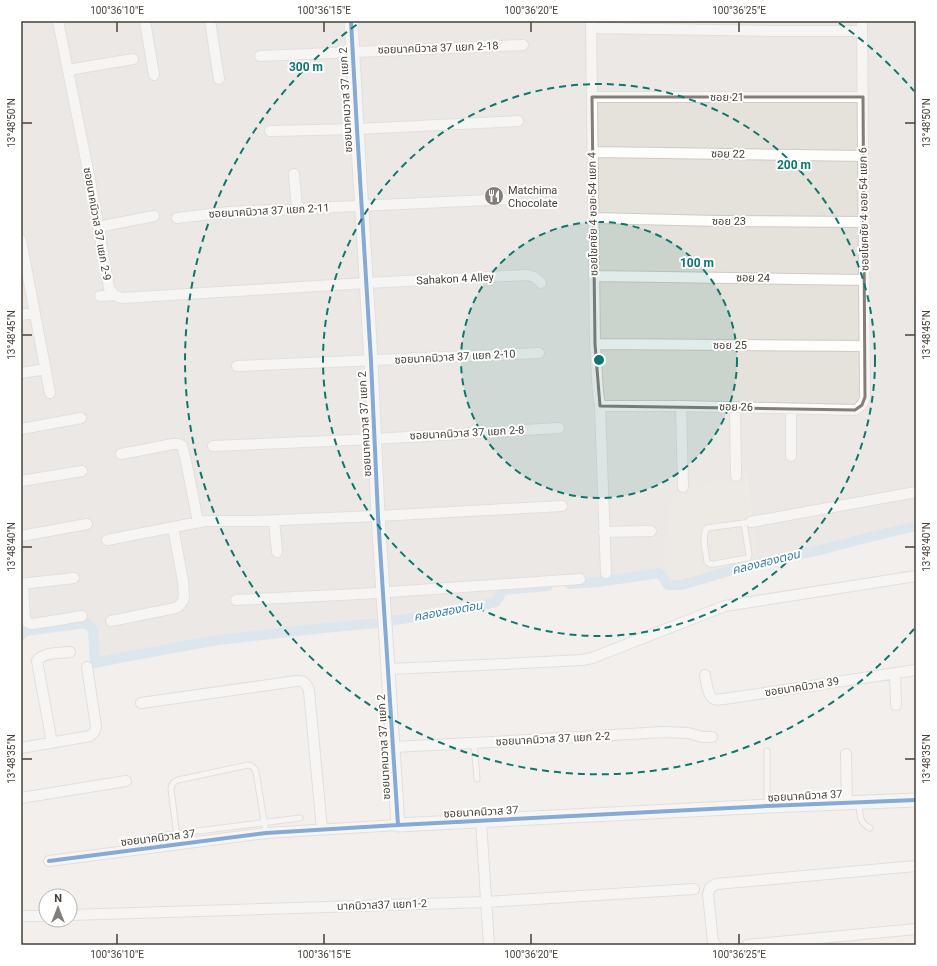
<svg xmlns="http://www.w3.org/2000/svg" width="937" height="966" font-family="Roboto,'Noto Sans Thai',sans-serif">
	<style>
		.residential { fill: #e5e1db }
		.education { fill: #e7e2d9 }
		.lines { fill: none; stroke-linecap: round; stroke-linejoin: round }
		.canal { stroke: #c2dceb; stroke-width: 10 }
		.service-casing { stroke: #cecbc8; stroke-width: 7 }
		.minor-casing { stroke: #cecbc8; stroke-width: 12 }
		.tertiary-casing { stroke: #cecbc8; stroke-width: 15 }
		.service { stroke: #fdfdfc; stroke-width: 5 }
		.minor { stroke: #fdfdfc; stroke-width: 10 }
		.tertiary { stroke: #fdfdfc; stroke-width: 13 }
		.cycleway-casing { stroke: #fff; stroke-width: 6 }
		.cycleway { stroke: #0057b8; stroke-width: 4 }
		.marked { fill: none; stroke: #837e78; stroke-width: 3; stroke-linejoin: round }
		.ticks { fill: none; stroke: #474139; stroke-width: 1.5 }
		.ring { fill: none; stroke: #0f766e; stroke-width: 2; stroke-dasharray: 7 5 }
		.labels { text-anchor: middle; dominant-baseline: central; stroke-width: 4; stroke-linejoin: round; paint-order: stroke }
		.street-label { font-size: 11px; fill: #474139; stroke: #fff }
		.poi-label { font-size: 11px; fill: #474139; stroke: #fff; text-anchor: start }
		.water-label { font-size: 12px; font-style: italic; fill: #397ba1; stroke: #fff }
		.centre { fill: #0f766e; stroke: #fff; stroke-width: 2 }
		.ring-label { font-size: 12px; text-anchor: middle; font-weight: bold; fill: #0f766e; stroke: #fff; stroke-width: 4; stroke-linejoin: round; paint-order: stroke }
		.neatline { fill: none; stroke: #474139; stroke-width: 1.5 }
		.ticks-label { font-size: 10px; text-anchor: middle; fill: #474139 }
	</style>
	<rect width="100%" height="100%" fill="#f2efec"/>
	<path class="residential" d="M21,21H916V525L869,534L757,562L746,474L673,494L663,568L583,580L499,589L494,598L379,617L226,635L100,658L95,626L87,618L21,629Z"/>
	<path class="education" d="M745,473L757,562L689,580L674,583L668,579L663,568L673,494Z"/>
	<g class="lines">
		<path class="canal" d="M570,584L598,582L660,573L668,585H682L739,568L824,549L870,537L916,526
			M21,635L25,631L87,623L93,630L95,663L124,657L218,640L323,628L377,623L463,609L496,602L503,590L548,586"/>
		<defs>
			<path id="service" d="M744,523L749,555L748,558L714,564H710L707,562C706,552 701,535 707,528L751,522
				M474,743L477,779
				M859,803C860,814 859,823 870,828
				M767,806V751
				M151,837L300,818
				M178,845L171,789C172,784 173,782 178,780L248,765C253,766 254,767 256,772L266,833"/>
			<path id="minor" d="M58,21L90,180L109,288L114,295L122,298L366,283L526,275C533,276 536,277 541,283
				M145,21L154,75
				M210,21L219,79
				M591,21L595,344L598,392L600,406L606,573
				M591,28L775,31H862
				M260,56L523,45
				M68,70L133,59
				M592,97H863
				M270,131L357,129L518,121
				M593,152L863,156
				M294,174L297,209
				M177,218L229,212L511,199
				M593,218L718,221L864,222
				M98,227L154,216
				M21,240L50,393
				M594,276L865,280
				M100,296L114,295
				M21,315L35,313
				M595,344L865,346
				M237,366L539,353
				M21,373L46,369
				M600,406H681L855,410C861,407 864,403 865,397L862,21
				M681,406L683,487
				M735,407L736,476
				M791,409V456
				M21,429L81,418
				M213,446L374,439L559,428
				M121,454L173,444H179L182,446L186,461L198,522
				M21,481L82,471
				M274,520L277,552
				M751,522L916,492
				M604,532L651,531
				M21,536L87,524
				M107,540L205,521H252L378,516L562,506
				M21,584L74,578
				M23,584L25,619L28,623L33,624L82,616
				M236,600L360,594L580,579
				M111,621L175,608L179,606L183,601L184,596L183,581L173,527
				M388,669L505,664L582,660L592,658L725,606L916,576
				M895,673L896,705
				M705,675C706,681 708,697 714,699C717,700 721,699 724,699L916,670
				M141,703L296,681C304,680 307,684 309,691L322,829
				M52,743L37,661C43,652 60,653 70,652
				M393,747L474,743L664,732L688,733L703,737H712
				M21,748L90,736C95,733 95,731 96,726L87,667
				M846,754L847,802
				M21,798L126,781
				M481,821L489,945
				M49,861L266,833L398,825
				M70,915L486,902L694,889
				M21,916H46
				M716,945L713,942L708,894L710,888L716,884L916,866
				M747,945L916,929"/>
			<path id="tertiary" d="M351,21L357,129L371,361L378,516L398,825L767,806L916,800"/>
		</defs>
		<use href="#service" class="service-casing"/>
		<use href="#minor" class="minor-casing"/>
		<use href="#tertiary" class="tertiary-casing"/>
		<use href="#service" class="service"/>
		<use href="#minor" class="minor"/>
		<use href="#tertiary" class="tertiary"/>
		<defs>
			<path id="cycleway" d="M351,21L357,129L371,361L378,516L398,825
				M49,861L266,833L398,825L767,806L916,800"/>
		</defs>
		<use href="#cycleway" class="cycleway-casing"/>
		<use href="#cycleway" class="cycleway"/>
	</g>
	<path d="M0 0H937V966H0ZM592,97H863L865,397L862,405L855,410L600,406L595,344Z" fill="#f2efec" fill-opacity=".55" fill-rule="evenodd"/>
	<path class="marked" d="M592,97H863L865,397L862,405L855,410L600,406L595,344Z"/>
	<path class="ticks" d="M117,22V32M324,22V32M531,22V32M739,22V32M22,123H32M905,123H915M22,335H32M905,335H915M22,547H32M905,547H915M22,759H32M905,759H915M117,934V944M324,934V944M531,934V944M739,934V944"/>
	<circle cx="599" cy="360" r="138" fill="#0f766e" fill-opacity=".12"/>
	<g class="ring">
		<circle cx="599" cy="360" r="138"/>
		<circle cx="599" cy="360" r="276"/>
		<path d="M914 629A414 414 0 1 1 359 23M839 23A414 414 0 0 1 914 91"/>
	</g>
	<defs>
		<symbol id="restaurant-disc" viewBox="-11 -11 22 22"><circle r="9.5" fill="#837e78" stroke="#fff"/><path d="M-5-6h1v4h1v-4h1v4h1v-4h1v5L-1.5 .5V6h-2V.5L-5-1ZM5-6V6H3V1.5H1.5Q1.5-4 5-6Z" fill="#fff"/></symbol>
	</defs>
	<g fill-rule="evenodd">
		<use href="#restaurant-disc" x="483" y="185" width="22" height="22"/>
	</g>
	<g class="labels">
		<g class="street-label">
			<text transform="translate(438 48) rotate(-2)">ซอยนาคนิวาส 37 แยก 2-18</text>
			<text x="727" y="97">ซอย 21</text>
			<text transform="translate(346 100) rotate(-93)">ซอยนาคนวาส 37 แยก 2</text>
			<text transform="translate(728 154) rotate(1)">ซอย 22</text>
			<text transform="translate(864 209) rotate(-91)">ซอยโชคชัย 4 ซอย 54 แยก 6</text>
			<text transform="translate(269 211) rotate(-3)">ซอยนาคนิวาส 37 แยก 2-11</text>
			<text transform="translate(593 214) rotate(-91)">ซอยโชคชัย 4 ซอย 54 แยก 4</text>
			<text x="729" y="221">ซอย 23</text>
			<text transform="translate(97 224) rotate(80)">ซอยนาคนิวาส 37 แยก 2-9</text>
			<text transform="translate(753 278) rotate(1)">ซอย 24</text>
			<text transform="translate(455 279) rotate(-3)">Sahakon 4 Alley</text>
			<text x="730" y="345">ซอย 25</text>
			<text transform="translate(455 357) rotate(-3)">ซอยนาคนิวาส 37 แยก 2-10</text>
			<text transform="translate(736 407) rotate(1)">ซอย 26</text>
			<text transform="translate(365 424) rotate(-93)">ซอยนาคนวาส 37 แยก 2</text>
			<text transform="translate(467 433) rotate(-3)">ซอยนาคนิวาส 37 แยก 2-8</text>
			<text transform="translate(802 687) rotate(-9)">ซอยนาคนิวาส 39</text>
			<text transform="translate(553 739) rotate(-3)">ซอยนาคนิวาส 37 แยก 2-2</text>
			<text transform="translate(384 747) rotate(-93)">ซอยนาคนวาส 37 แยก 2</text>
			<text transform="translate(805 796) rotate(-3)">ซอยนาคนิวาส 37</text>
			<text transform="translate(481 812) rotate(-3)">ซอยนาคนิวาส 37</text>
			<text transform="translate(158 838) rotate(-7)">ซอยนาคนิวาส 37</text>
			<text transform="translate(382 905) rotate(-2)">นาคนิวาส37 แยก1-2</text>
		</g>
		<g class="poi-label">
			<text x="508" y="190">Matchima<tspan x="508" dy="13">Chocolate</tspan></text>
		</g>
		<g class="water-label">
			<text transform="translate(766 562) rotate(-14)">คลองสองตอน</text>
			<text transform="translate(448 611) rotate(-10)">คลองสองตอน</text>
		</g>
	</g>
	<circle cx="599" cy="360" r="6" class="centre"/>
	<g class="ring-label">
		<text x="306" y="71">300 m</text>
		<text x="794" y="169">200 m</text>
		<text x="697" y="267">100 m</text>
	</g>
	<rect width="937" height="966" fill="none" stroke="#ffffff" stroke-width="44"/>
	<g transform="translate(58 908)"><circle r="19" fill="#ffffff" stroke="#b5b3b0"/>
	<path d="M0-3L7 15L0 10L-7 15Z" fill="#837e78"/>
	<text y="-6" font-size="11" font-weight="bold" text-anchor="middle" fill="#474139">N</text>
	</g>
	<rect x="22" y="22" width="893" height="922" class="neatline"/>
	<g class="ticks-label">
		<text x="117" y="14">100°36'10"E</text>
		<text x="324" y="14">100°36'15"E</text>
		<text x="531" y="14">100°36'20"E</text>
		<text x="739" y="14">100°36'25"E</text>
		<text transform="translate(11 123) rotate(-90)" y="4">13°48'50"N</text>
		<text transform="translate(926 123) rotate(-90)" y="4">13°48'50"N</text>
		<text transform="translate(11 335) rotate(-90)" y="4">13°48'45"N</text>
		<text transform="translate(926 335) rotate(-90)" y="4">13°48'45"N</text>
		<text transform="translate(11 547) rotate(-90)" y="4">13°48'40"N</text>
		<text transform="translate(926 547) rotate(-90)" y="4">13°48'40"N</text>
		<text transform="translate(11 759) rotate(-90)" y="4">13°48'35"N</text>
		<text transform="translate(926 759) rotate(-90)" y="4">13°48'35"N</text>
		<text x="117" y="958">100°36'10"E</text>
		<text x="324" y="958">100°36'15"E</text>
		<text x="531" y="958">100°36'20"E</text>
		<text x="739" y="958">100°36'25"E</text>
	</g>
</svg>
